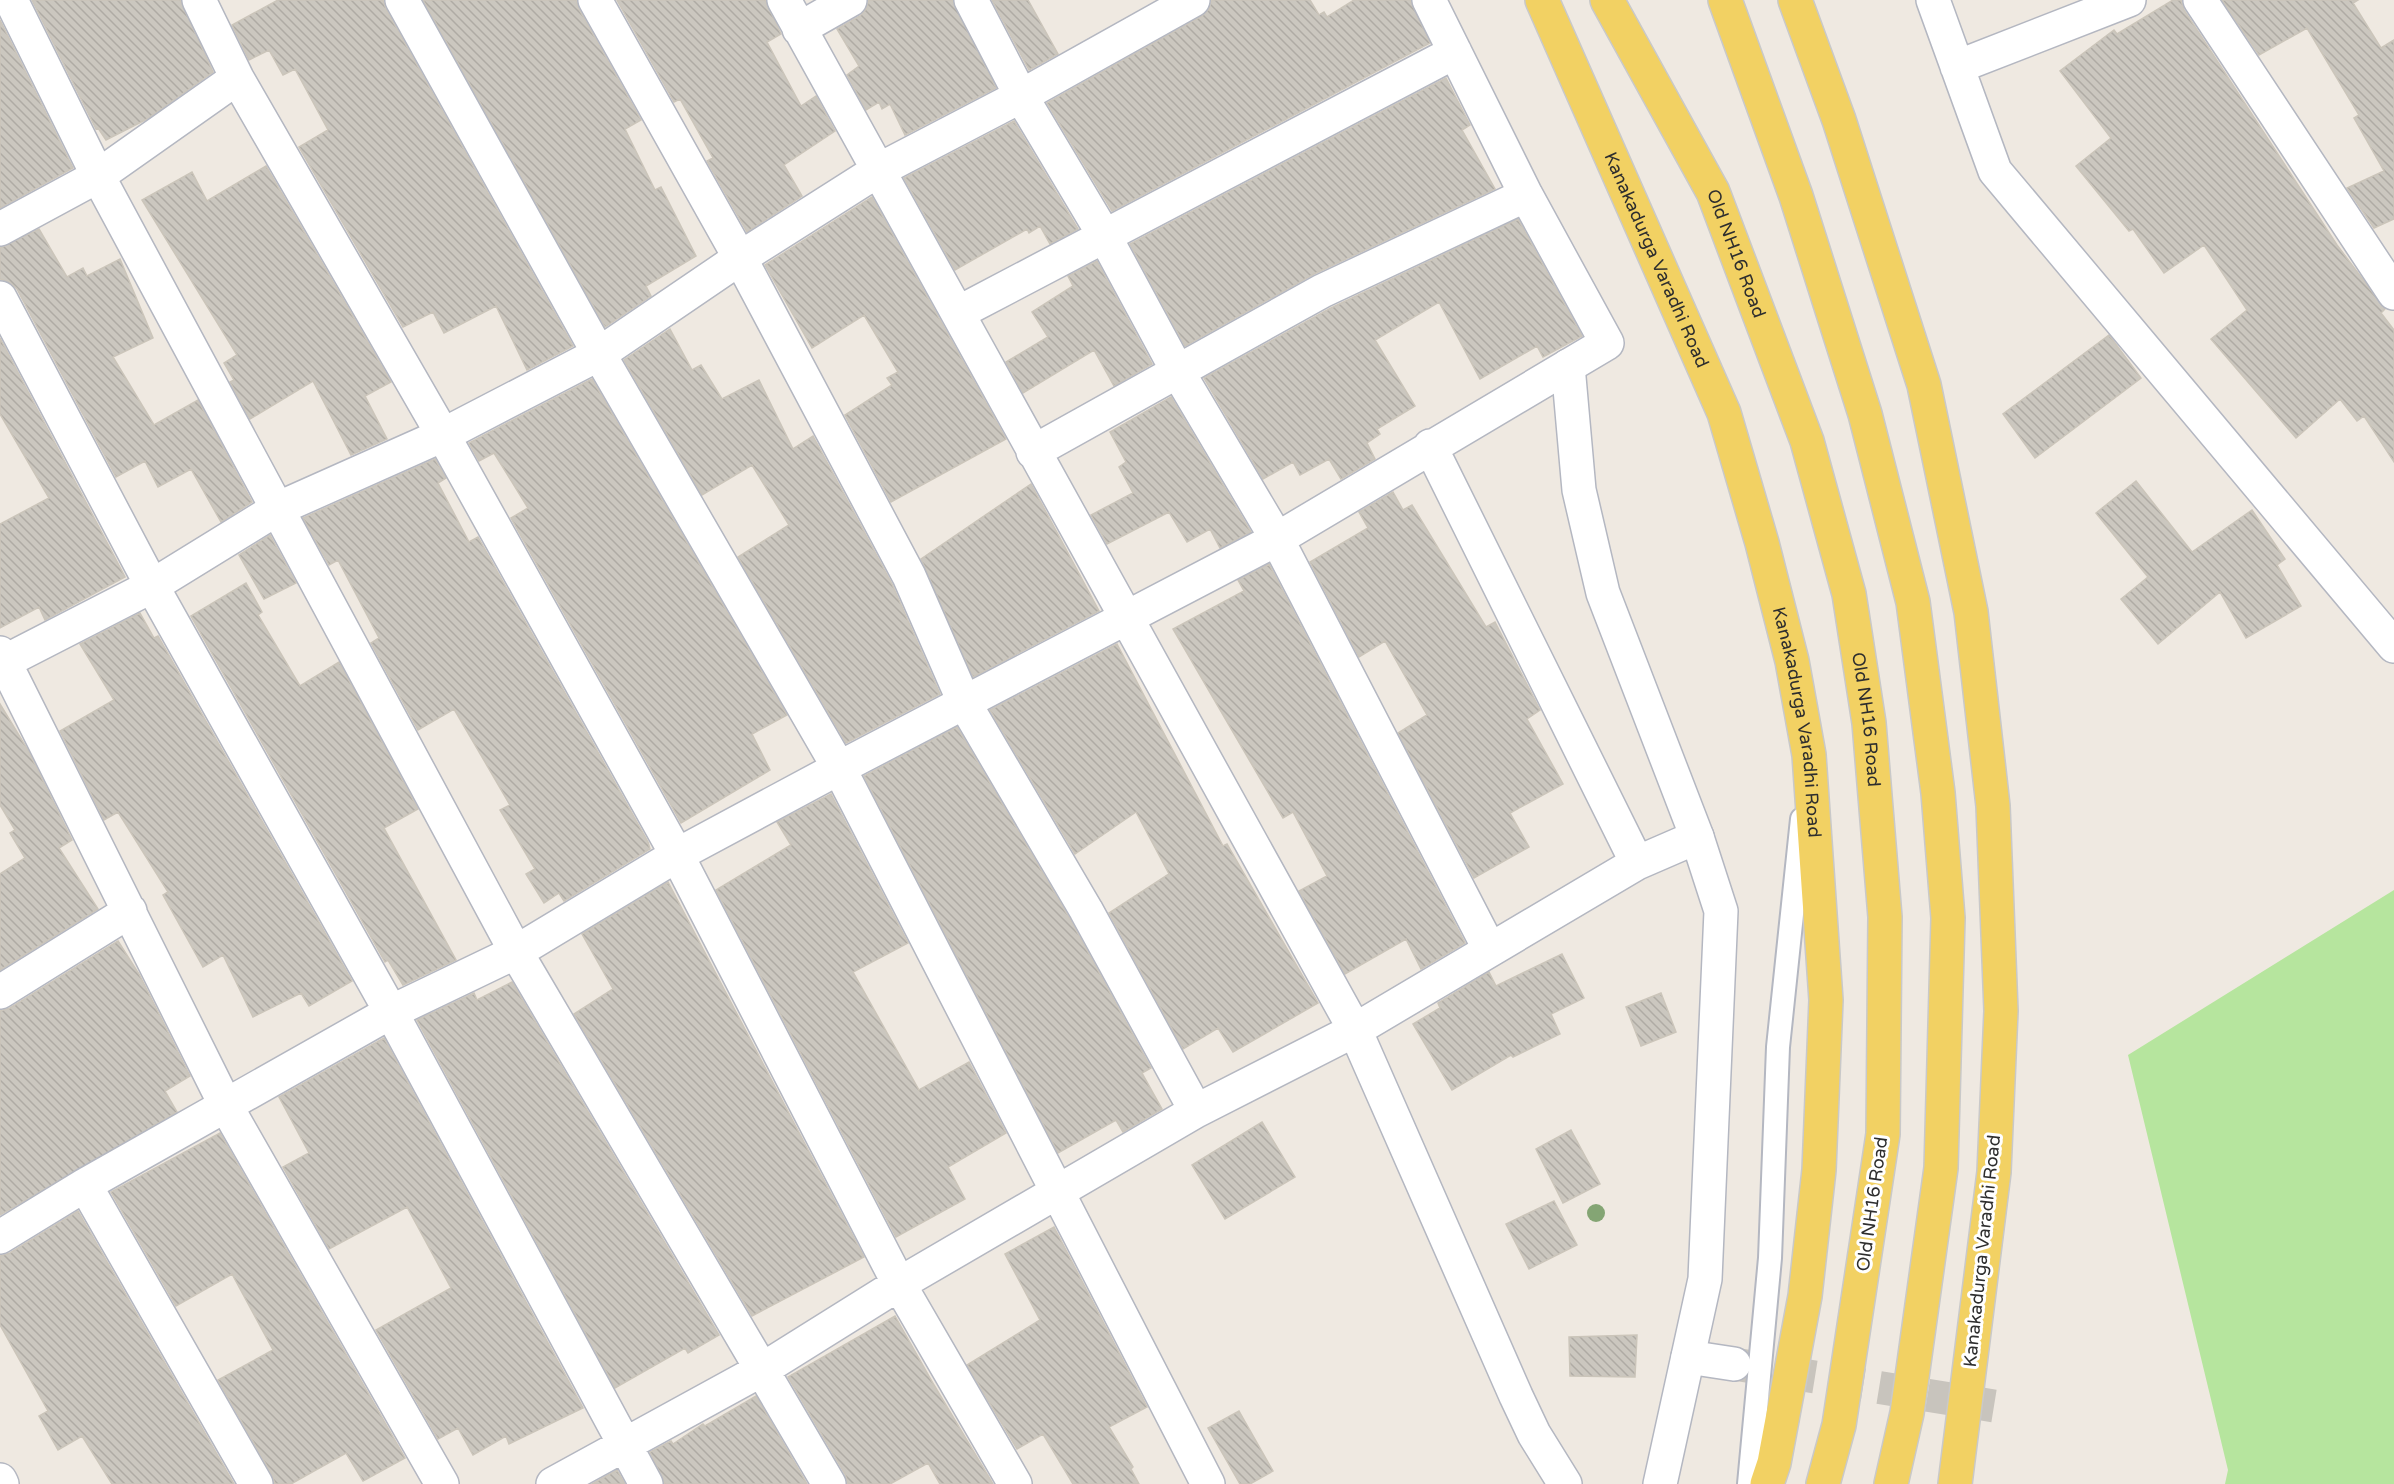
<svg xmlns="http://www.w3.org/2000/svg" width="2394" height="1484" font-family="'Varela Round',sans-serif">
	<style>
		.grass { fill: #b6e59e }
		.building { fill: url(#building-back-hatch); stroke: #cbc5ba; stroke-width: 1.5 }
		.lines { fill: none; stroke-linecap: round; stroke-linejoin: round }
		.secondary-tunnel { stroke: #c8c4bd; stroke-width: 33; stroke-dasharray: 33 16; stroke-linecap: butt }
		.lane-casing { stroke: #b4b7c1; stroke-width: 26 }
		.street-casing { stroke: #b4b7c1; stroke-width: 36 }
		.secondary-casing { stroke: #b4b7c1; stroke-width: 36 }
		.primary-casing { stroke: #c9c9c9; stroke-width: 36 }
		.lane { stroke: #fff; stroke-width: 22 }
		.street { stroke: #fff; stroke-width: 33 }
		.secondary { stroke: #fff; stroke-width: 33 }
		.primary { stroke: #f2d163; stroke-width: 33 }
		.tree { fill: #84a574 }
		.labels { text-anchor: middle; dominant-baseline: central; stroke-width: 6; stroke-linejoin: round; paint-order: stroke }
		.street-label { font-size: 18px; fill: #2e2e2e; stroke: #fff }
	</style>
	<defs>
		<pattern id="building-back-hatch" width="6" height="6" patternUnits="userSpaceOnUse" patternTransform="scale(1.5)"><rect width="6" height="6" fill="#cbc7bf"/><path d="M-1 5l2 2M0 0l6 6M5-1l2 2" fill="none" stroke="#afaba4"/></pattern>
	</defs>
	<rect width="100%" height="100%" fill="#efe9e1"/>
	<path class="grass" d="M2394,890V1484H2225L2228,1470L2128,1055Z"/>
	<path class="building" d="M32,0H180L213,72L147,119L106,140L98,128L96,129Z
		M278,0H383L386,9L573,346L527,370L496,306L444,333L433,312L403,327L299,147L328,130L295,69L283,75L269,50L249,60L232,25Z
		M423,0H576L579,9L641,120L625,129L655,190L661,187L696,256L646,286L651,296L605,327Z
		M617,0H765L781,34L767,42L801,106L816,96L835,131L784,165L802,196L747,232L707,161L713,158L680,99L674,102Z
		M869,0H952L996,88L905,135L890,104L882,109L879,102L866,110L847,75L859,66L837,29L860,16L866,9Z
		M992,0H1028L1058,54L1029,70Z
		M1212,0H1310L1319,15L1324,12L1327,17L1354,0H1410L1430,43L1112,211L1047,103L1202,16L1209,9Z
		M2173,0H2181L2184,10L2337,245L2385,309L2381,313L2394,330V462L2364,416L2357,421L2340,399L2296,438L2211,339L2247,310L2204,245L2164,273L2133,229L2129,231L2076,166L2111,138L2060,71L2114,30L2117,34Z
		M2222,0H2358L2353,3L2381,48L2394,40V219L2374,228L2347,188L2384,171L2354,118L2359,115L2307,28L2259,55Z
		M0,20L73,168L0,208Z
		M1446,78L1470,125L1462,130L1495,189L1314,274L1185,346L1130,244Z
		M1014,121L1078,229L1050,244L1040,226L1029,233L1027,229L955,270L904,178Z
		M266,166L391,382L365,396L387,439L351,455L313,381L250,419L230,382L234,380L224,363L237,355L142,200L192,172L207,201Z
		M872,197L1006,439L891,502L845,415L892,385L887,378L898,372L864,315L812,348L765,265Z
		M1518,219L1582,336L1543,357L1537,346L1480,379L1439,302L1375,340L1415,406L1377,429L1380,434L1367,443L1375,459L1341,479L1329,459L1300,475L1293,462L1263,479L1204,378L1331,308Z
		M39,229L67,277L83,268L87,276L120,259L153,338L113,357L154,425L198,400L252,502L221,522L191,469L158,487L145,461L116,477L17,289L9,282L0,279V248Z
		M1097,261L1152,364L1114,386L1094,350L1023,393L1006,362L1048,337L1032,312L1073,286L1068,276Z
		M670,329L692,370L701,365L722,399L759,380L793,449L813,436L892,584L940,694L846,743L738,557L789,525L752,465L702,495L624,360Z
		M2109,335L2141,378L2035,458L2003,414Z
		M0,338L125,577L45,620L39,607L0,628V524L49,498L0,414Z
		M592,379L787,715L752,734L770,770L681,823L511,518L528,508L494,453L479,461L469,443Z
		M1171,397L1251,532L1220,548L1210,529L1187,542L1169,512L1107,544L1091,515L1133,493L1119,467L1126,462L1110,432Z
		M435,459L446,478L438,483L469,542L478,537L648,842L650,849L564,901L559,893L544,903L526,874L535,869L500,810L510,805L454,709L418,730L371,643L379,638L338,560L329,565L303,518Z
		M2136,481L2192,552L2252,510L2285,559L2277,565L2301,606L2246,638L2220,592L2158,644L2121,599L2148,577L2096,513Z
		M1031,484L1099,611L973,677L921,559Z
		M1393,492L1403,510L1412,505L1486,627L1495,622L1540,710L1527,719L1563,784L1510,813L1529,847L1474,878L1398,733L1427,715L1385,641L1359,657L1310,562L1368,528L1359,512Z
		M270,535L296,583L264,599L239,555Z
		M1269,564L1465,943L1421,969L1406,939L1345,974L1299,891L1327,876L1293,812L1283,818L1173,629L1244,591L1238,580Z
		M246,583L262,612L258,615L300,686L339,662L418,809L384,828L456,960L403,985L388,960L385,962L191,616Z
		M140,613L154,638L158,636L352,981L309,1006L301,993L253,1017L223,955L203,967L163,895L168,892L118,812L104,820L60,731L114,700L80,644Z
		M1117,644L1223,846L1227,844L1318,1003L1233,1052L1218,1028L1183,1049L1109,913L1169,874L1136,812L1075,854L990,710Z
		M0,704L28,750L72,840L59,848L98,909L0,970V874L25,858L10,833L15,830L0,805Z
		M957,727L1070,919L1151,1068L1142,1073L1162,1109L1123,1132L1116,1120L1058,1153L864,776Z
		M831,794L908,943L853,972L919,1090L969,1062L1006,1133L948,1167L965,1199L896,1237L716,890L791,845L777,822Z
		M668,882L864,1257L752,1316L574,1014L613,989L582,934Z
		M118,941L139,974L190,1076L165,1091L177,1112L0,1215V1011L10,1008Z
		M1562,954L1584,998L1551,1014L1560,1034L1513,1057L1511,1055L1452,1090L1413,1024L1440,1008L1438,1003L1489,972L1496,986Z
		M512,982L719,1335L688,1353L685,1348L615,1388L417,1020L474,993L477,1000Z
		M1661,993L1676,1032L1641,1046L1626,1007Z
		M384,1038L583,1408L509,1444L506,1436L473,1455L458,1428L438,1439L376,1330L451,1288L407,1207L329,1249L283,1167L309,1153L279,1097Z
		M1262,1122L1295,1177L1225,1219L1192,1165Z
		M1571,1130L1600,1184L1563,1203L1536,1149Z
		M220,1133L405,1458L363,1481L346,1453L291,1484H275L272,1475L218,1380L273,1350L232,1274L176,1306L111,1192Z
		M1554,1201L1577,1245L1529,1269L1506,1224Z
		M78,1211L234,1484H112L82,1436L58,1450L39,1416L48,1411L0,1325V1256L10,1253Z
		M1054,1227L1147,1407L1109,1427L1133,1467L1131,1469L1139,1484H1073L1043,1434L1017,1449L967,1365L1040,1320L1005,1254Z
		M895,1316L934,1385L993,1484H940L928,1463L890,1484H848L845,1474L788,1377Z
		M1637,1335L1635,1377L1570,1376L1569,1337Z
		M756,1396L807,1484H665L650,1452L671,1441L673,1444L703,1424L705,1426Z
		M1239,1411L1273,1471L1250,1484H1240L1208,1428Z
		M617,1470L625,1484H592Z"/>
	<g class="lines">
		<path class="secondary-tunnel" d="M1734,1364L1994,1406"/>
		<defs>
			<path id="lane" d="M1749,1484L1770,1258L1778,1047L1802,819"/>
			<path id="street" d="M11,0L98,176L516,952L829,1484
				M199,0L237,78L443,435L677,855L899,1284L1015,1484
				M402,0L599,354L839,768L1208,1484
				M595,0L740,258L909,576L965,704L1086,910L1196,1111
				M784,0L1355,1030L1516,1396L1534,1434L1565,1484
				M971,0L1021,96L1104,235L1178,372L1277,539L1490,950
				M1933,0L1995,171L2394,646
				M2200,0L2394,293
				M799,29L850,0
				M1957,67L2129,0
				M0,229L98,176L237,78
				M0,298L152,586L391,1012L646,1484
				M958,313L1455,52
				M1430,446L1637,863
				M1033,452L1322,291L1526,195
				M0,653L226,1106L442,1484
				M0,664L152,586L277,509L443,435L599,354L740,258L877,171L1021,96L1193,0
				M0,992L130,911
				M85,1185L256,1484
				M0,1237L85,1185L391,1012L516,952L677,855L839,768L1277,539L1607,343L1526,195L1429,0
				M1688,1357L1734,1364
				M0,1480L2,1484
				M553,1484L763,1369L899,1284L1196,1111L1355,1030L1637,863L1697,837"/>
			<path id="secondary" d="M1568,366L1579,490L1603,593L1697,837L1721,911L1705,1279L1660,1484"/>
			<g id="primary">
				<path id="s1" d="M1542,0L1724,413L1762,543L1792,661L1809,755L1826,1000L1819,1170L1805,1296L1774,1463L1767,1484"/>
				<path id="s2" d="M1607,0L1713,192L1807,441L1849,594L1869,723L1885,917L1883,1134L1839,1425L1823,1484"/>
				<path d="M1725,0L1796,196L1865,414L1913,602L1938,793L1948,918L1941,1168L1907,1413L1891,1484"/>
				<path d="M1795,0L1839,120L1924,385L1971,612L1993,806L2001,1011L1994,1172L1955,1484"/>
			</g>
		</defs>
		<use href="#lane" class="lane-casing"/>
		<use href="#street" class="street-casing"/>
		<use href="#secondary" class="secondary-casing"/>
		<use href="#primary" class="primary-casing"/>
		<use href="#lane" class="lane"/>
		<use href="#street" class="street"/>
		<use href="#secondary" class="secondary"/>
		<use href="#primary" class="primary"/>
	</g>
	<circle class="tree" cx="1596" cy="1213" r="9"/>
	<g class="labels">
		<g class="street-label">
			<text stroke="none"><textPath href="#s2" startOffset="285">Old NH16 Road</textPath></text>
			<text stroke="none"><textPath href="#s1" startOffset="284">Kanakadurga Varadhi Road</textPath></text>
			<text stroke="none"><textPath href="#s2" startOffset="771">Old NH16 Road</textPath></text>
			<text stroke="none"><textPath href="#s1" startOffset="770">Kanakadurga Varadhi Road</textPath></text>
			<text transform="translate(1872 1204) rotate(-82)">Old NH16 Road</text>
			<text transform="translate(1982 1251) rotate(-84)">Kanakadurga Varadhi Road</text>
		</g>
	</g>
</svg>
